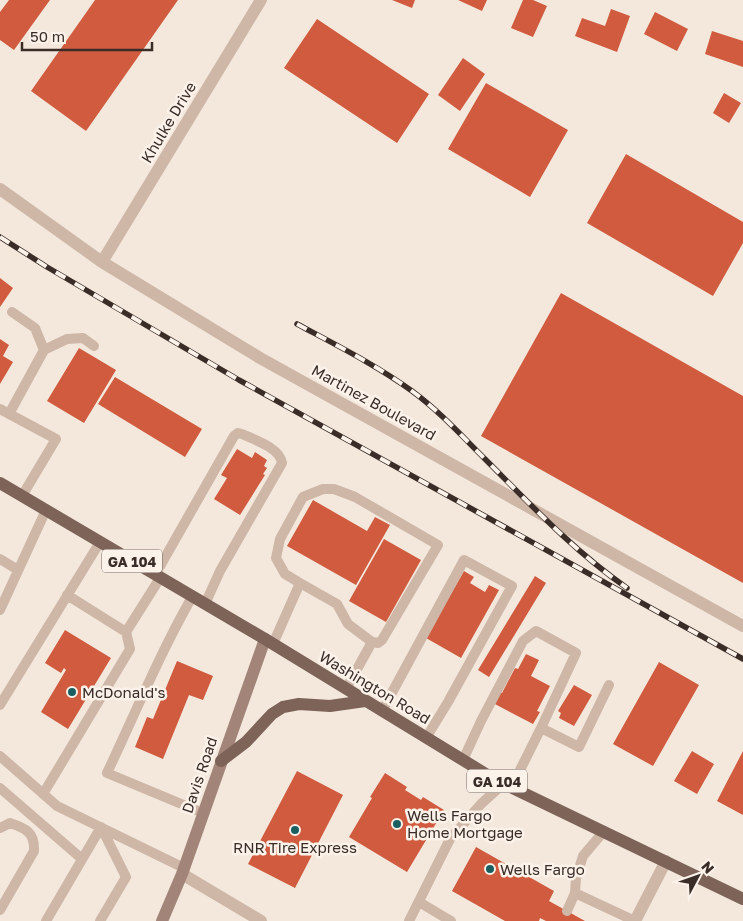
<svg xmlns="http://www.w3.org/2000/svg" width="743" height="921" font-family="'Golos Text',sans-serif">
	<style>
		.building { fill: #d05b3f }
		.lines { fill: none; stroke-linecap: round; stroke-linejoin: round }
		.service { stroke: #ceb7a7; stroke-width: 10 }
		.minor { stroke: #ceb7a7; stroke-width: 12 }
		.secondary { stroke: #a28578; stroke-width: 12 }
		.primary { stroke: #7d6358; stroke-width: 12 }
		.rail-casing { stroke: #3a2d28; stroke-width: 5.5 }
		.rail { stroke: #fbf2ea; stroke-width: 4; stroke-dasharray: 11; stroke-linecap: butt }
		.poi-dot { fill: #1a5e5f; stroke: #fbf2ea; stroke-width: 2 }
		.labels { text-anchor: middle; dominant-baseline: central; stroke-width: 5; stroke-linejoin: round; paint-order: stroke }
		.shield { fill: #fbf2ea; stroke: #746862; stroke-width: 1 }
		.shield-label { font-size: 14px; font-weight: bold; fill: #3a2d28 }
		.street-label { font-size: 15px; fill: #3a2d28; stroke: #fbf2ea }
		.poi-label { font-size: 15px; fill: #3a2d28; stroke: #fbf2ea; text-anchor: start }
	</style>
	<rect width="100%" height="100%" fill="#f4e8dd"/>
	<path class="building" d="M9,0H50L14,50L0,40V12Z
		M95,0H178L86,131L31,91Z
		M392,0H415L412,8Z
		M458,0H487L482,11Z
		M523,0H533L547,6L533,37L511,28Z
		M611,9L630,16L617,52L575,36L582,18L605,26Z
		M655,12L688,29L677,51L644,34Z
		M317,19L429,94L397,143L284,68Z
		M712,31L743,41V67L705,54Z
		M463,58L485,74L460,111L438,95Z
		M486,83L568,130L530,197L448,149Z
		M724,93L741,103L729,123L713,113Z
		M626,154L743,222V243L713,296L587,223Z
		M0,278L13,288L0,307Z
		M561,293L743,396V583L481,436Z
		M0,339L9,345L3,356L13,362L0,384Z
		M79,348L116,370L84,423L47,401Z
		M115,377L202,429L185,457L98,404Z
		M237,449L252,458L255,452L267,460L264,466L267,468L263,474L265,475L240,515L214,499L227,478L221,475Z
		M313,500L367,531L375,517L390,525L356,585L287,546Z
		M384,539L421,560L386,622L349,601Z
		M464,571L474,577L470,583L485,592L489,585L499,590L461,658L426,638Z
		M535,576L546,583L489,677L478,670Z
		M65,630L111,658L68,729L41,712L66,670L64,668L61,673L45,663Z
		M526,654L539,660L531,676L550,686L537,711L540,712L533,724L493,703L499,692L502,693L515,668L518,669Z
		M177,661L213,676L203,700L189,695L163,759L135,747L147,717L153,719Z
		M659,662L699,685L653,766L613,744Z
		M574,685L592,695L574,726L559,718L561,713L558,711Z
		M692,751L714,764L697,794L674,781Z
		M743,751V815L717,801Z
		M297,771L343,795L295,888L248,864Z
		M385,773L407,787L405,790L421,800L423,797L444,810L407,872L349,837L372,798L370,797Z
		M476,847L554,891L549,901L585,921H546L540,918L539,921H505L452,891Z"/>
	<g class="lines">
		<path class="service" d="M44,350L67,339L83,338L94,346
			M0,409L56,439L22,496
			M9,414L44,350L35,328L12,312
			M0,559L18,570
			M155,575L234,436L238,433L242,434C255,440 280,448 282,463L220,571L205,604
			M67,595L126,632
			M192,597C160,653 135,714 107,773L203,813
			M0,610L46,510
			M273,644L300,583L285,574L276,558L280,539L303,497L323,489H334L355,497L438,545L382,640L378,643L372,642L348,624L337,604L300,583
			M346,689L372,642
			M0,705L100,542
			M382,711L464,560L512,586L448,702L426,738
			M541,728L579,747L609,685
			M0,756L57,806L184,868
			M463,760L481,721L523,641L536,631L576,653L541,728L511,788
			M0,788L82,859
			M43,794L130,649L126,632L160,578
			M0,828L10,823C25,828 35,832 34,851L0,910
			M575,893L635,921
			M419,902L451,921
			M567,911L575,893L576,878L583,856L604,831
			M46,921L101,827L126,877L100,921
			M409,921L450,839L481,804L503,784"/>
		<path class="minor" d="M0,189L102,262L260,358L743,626
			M102,262L261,0
			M182,874L261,921
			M635,921L666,861"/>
		<path class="secondary" d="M162,921L182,874L265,639"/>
		<path class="primary" d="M0,483L265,639L494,779L743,899
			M221,761L246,742L272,714L283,707L299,704L330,706L365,701"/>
		<defs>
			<path id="rail" d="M0,237L47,267L239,380L743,659
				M297,324C336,345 376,365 412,391C438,410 461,435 484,458C530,504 574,551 627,588"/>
		</defs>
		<use href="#rail" class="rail-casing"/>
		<use href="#rail" class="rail"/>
	</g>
	<g class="poi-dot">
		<circle cx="72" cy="692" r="5"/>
		<circle cx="397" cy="824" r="5"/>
		<circle cx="295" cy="830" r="5"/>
		<circle cx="490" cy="869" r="5"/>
	</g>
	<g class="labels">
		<g class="shield">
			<rect x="102" y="549.5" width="60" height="23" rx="4"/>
			<rect x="467" y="769.5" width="60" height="23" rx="4"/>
		</g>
		<g class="shield-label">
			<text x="132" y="561">GA 104</text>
			<text x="497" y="781">GA 104</text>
		</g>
		<g class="street-label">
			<text transform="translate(168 122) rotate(-59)">Khulke Drive</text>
			<text transform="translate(374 402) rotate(29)">Martinez Boulevard</text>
			<text transform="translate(375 687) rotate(31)">Washington Road</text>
			<text transform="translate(199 775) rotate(-71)">Davis Road</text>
		</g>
		<g class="poi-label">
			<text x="82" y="692">McDonald's</text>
			<text x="407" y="815">Wells Fargo<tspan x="407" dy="17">Home Mortgage</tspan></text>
			<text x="295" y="847" text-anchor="middle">RNR Tire Express</text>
			<text x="500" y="869">Wells Fargo</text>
		</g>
	</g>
	<g transform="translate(698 876) rotate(49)" stroke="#fbf2ea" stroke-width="4" paint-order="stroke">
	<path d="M0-4L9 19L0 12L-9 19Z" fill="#3a2d28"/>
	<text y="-8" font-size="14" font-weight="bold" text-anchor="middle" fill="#3a2d28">N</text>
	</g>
	<path d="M22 42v8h130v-8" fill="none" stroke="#3a2d28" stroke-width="2.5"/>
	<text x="30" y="42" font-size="15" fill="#3a2d28" stroke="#fbf2ea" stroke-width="4" paint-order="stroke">50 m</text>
</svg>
